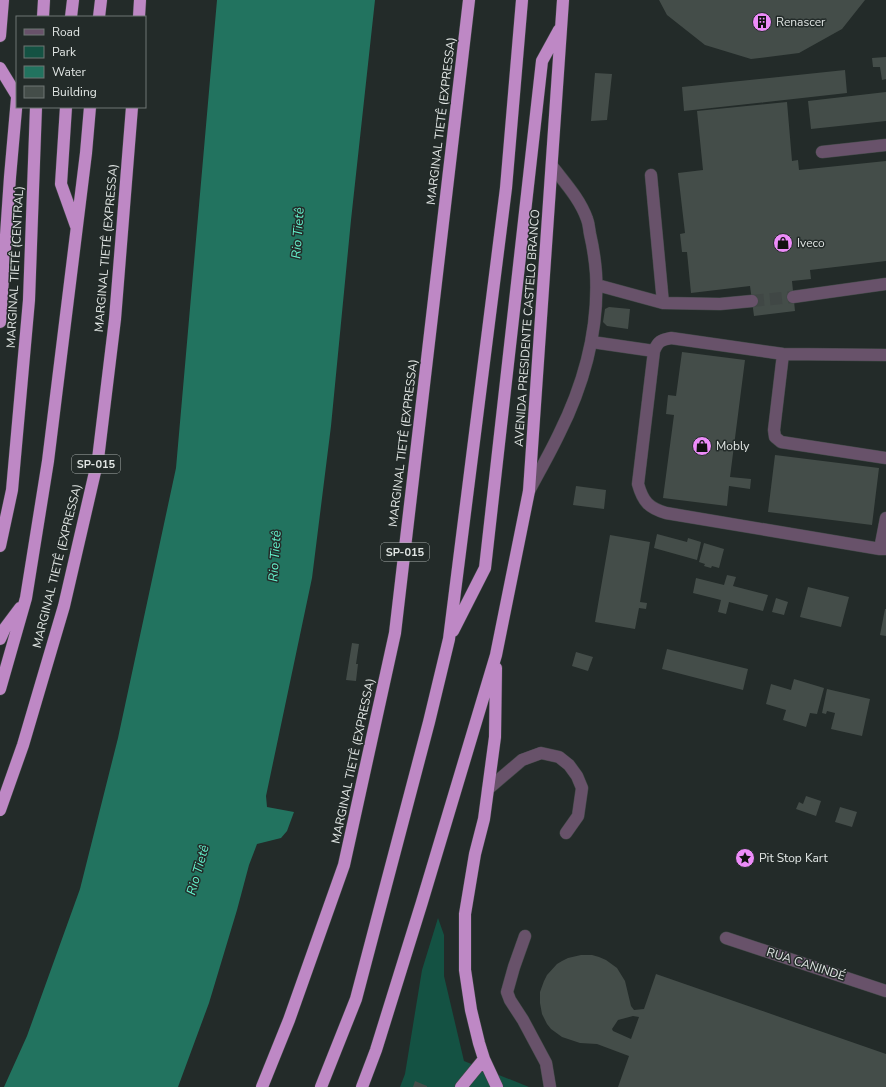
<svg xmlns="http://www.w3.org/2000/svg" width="886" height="1087" font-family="'Nunito Sans',sans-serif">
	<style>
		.green { fill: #145243 }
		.water { fill: #22735f }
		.building { fill: #444d49; fill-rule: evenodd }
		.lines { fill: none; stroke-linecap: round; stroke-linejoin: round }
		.minor-tunnel { stroke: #404745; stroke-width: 12; stroke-dasharray: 12 6; stroke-linecap: butt }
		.minor-casing { stroke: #414947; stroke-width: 13 }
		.highway-casing { stroke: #414947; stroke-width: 13 }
		.minor { stroke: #68526a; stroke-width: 12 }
		.highway { stroke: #be88c5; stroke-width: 12 }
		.labels { text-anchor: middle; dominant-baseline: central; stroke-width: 3; stroke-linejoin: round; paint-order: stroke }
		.shield { fill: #232b29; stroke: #a8aeac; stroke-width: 1 }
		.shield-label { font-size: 11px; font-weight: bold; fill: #e1e6e4 }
		.poi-label { font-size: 12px; fill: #e1e6e4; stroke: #232b29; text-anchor: start }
		.street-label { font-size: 12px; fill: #e1e6e4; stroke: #232b29 }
		.water-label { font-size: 13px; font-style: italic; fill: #65f3cd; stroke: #232b29 }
	</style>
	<rect width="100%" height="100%" fill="#232b29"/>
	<path class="green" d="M438,918L444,935V976L464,1061L529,1087H400L405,1074L422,970Z"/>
	<path class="water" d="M217,0H375L351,220L331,426L312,578L266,796L267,807L294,812L287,831L281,838L257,844L249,865L237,910L209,1003L178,1087H4L27,1036L80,889L118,738L176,468Z"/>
	<path class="building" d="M659,0H865L842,29L799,53L751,59L705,45L667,15Z
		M886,57V79L882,80L880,67H873L872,58Z
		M845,70L847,93L684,111L682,87Z
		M595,73L612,74L607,120L591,121Z
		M886,92V121L811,129L808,101Z
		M787,102L792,161L798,160L799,170L886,161V261L810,270L811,279L792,281L795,311L754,316L750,286L691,293L687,252H682L680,234L685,233L678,173L703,170L697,111Z
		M609,307L630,309L628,329L607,326L603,322L605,309Z
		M682,352L745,360L730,477L751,479L750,489L729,486L727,506L663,498L674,415L666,414L668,395L676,396Z
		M775,455L879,468L872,525L768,512Z
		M576,486L606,490L604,509L573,505Z
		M657,534L687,542L688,538L701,542L697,560L654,548Z
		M610,535L650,542L640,602L647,603L646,609L639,608L635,629L595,622Z
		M704,543L724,549L719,568L712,566L711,568L704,566L705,564L699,562Z
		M727,575L736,577L733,586L768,595L763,611L729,602L726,614L718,612L721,600L693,593L696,578L724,585Z
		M808,587L849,597L841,627L800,617Z
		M776,598L788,602L784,615L772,612Z
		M885,609H886V636L880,635Z
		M352,643L359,644L356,664H358L356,681L346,680Z
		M667,649L748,669L743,690L662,669Z
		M576,652L593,657L588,671L572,666Z
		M794,679L824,688L817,714L810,713L806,727L783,720L786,710L766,704L771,684L791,690Z
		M827,689L870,699L862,736L831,729L835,713L827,711L826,714L822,713Z
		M806,796L821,801L816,816L796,809L799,802L803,804Z
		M840,807L857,812L852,827L835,822Z
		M581,955H592L599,957L606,960L617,968L625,981L631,1006L634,1010L644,1009L656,974L886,1054V1087H618L629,1056L597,1044L580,1043L562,1037L551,1029L547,1024L542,1014L540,1003V992L544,981L547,975L557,964L562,961L568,958ZM633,1016L639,1017L631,1039L613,1031L612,1029L618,1020Z
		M415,1081L427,1086V1087H413Z"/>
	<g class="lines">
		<path class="minor-tunnel" d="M752,301L793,297"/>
		<defs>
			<path id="minor" d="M822,152L886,145
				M651,175L663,303
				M597,285L663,303L720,304L752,301
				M793,297L886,284
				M592,342L654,351
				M783,354L774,430L775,437L781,442L886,458
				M886,355L783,354L671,338C661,340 658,341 654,351L638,484C643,502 649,508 666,513L880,549H886
				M529,491C539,472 550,453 559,434C584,384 599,329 596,273C595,260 593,247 590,234C589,229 589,224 587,219C580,199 565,183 552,166
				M880,549L886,518
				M488,789L522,760L541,753L559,757L569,765L577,776L582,788L578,816L566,833
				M525,936L514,967L507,992L510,1000L523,1020L546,1063L550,1087
				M726,938L886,991"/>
			<path id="highway" d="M43,17L44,0
				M71,17L73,0
				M99,17L101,0
				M139,17L140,0
				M0,36L3,0
				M0,68L17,96
				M66,107L61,184L76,226
				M0,322L10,177L17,98
				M0,546L12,490L29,300L36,107
				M453,631L485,568L542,61L559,30
				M0,639L5,628L20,608
				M496,668L495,737L484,819L475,854L465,914V970L471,1010L479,1043L484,1059L497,1087
				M0,689L26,598L48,461L86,153L90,107
				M0,810L23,745L64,606L98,459L115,319L132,107
				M262,1087L289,1020L344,865L395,633L469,0
				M321,1087L356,999L429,722L449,639L506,188L522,0
				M362,1087L376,1050L422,902L496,655L529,491L563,0
				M461,1087L484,1059"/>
		</defs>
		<use href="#minor" class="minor-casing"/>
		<use href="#highway" class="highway-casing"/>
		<use href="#minor" class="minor"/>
		<use href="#highway" class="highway"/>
	</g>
	<defs>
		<symbol id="building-disc" viewBox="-11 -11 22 22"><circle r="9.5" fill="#ed8cf9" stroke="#232b29"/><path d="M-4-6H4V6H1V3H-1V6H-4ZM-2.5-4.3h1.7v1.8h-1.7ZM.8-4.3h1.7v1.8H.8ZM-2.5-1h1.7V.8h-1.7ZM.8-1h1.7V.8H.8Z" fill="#111"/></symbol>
		<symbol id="shop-disc" viewBox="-11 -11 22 22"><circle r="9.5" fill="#ed8cf9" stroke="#232b29"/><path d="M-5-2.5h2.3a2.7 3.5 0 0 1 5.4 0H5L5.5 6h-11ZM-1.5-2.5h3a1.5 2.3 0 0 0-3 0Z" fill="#111"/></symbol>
		<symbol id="sight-disc" viewBox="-11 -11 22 22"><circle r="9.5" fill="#ed8cf9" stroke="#232b29"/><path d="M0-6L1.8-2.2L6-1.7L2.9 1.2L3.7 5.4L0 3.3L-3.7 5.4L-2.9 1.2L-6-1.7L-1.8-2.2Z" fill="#111"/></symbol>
	</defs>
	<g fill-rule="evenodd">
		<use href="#building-disc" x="751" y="11" width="22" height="22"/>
		<use href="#shop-disc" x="772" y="232" width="22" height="22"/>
		<use href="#shop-disc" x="691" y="435" width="22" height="22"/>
		<use href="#sight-disc" x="734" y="847" width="22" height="22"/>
	</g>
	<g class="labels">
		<g class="shield">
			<rect x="72" y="455" width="48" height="18" rx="3"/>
			<rect x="381" y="543" width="48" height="18" rx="3"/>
		</g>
		<g class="shield-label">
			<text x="96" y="464">SP-015</text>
			<text x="405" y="552">SP-015</text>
		</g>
		<g class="poi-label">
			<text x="776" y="22">Renascer</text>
			<text x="797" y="243">Iveco</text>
			<text x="716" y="446">Mobly</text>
			<text x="759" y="858">Pit Stop Kart</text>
		</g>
		<g class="street-label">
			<text transform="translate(441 121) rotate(-83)">MARGINAL TIETÊ (EXPRESSA)</text>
			<text transform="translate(106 248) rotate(-85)">MARGINAL TIETÊ (EXPRESSA)</text>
			<text transform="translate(15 267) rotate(-87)">MARGINAL TIETÊ (CENTRAL)</text>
			<text transform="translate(527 328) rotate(-86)">AVENIDA PRESIDENTE CASTELO BRANCO</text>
			<text transform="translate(403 443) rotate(-83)">MARGINAL TIETÊ (EXPRESSA)</text>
			<text transform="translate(57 566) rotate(-76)">MARGINAL TIETÊ (EXPRESSA)</text>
			<text transform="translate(353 761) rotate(-78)">MARGINAL TIETÊ (EXPRESSA)</text>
			<text transform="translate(806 964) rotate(18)">RUA CANINDÉ</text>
		</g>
		<g class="water-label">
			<text transform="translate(298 233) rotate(-86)">Rio Tietê</text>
			<text transform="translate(275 556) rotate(-86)">Rio Tietê</text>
			<text transform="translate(198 870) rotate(-74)">Rio Tietê</text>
		</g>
	</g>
	<rect x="16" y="16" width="130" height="92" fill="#232b29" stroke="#6f7674"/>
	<rect x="24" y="29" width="20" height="6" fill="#68526a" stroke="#6f7674"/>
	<text x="52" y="36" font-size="12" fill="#e1e6e4">Road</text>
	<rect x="24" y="46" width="20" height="12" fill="#145243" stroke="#6f7674"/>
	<text x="52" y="56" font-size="12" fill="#e1e6e4">Park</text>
	<rect x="24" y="66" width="20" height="12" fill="#22735f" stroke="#6f7674"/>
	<text x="52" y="76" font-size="12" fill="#e1e6e4">Water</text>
	<rect x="24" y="86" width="20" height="12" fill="#444d49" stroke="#6f7674"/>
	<text x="52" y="96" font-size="12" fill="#e1e6e4">Building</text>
</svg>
